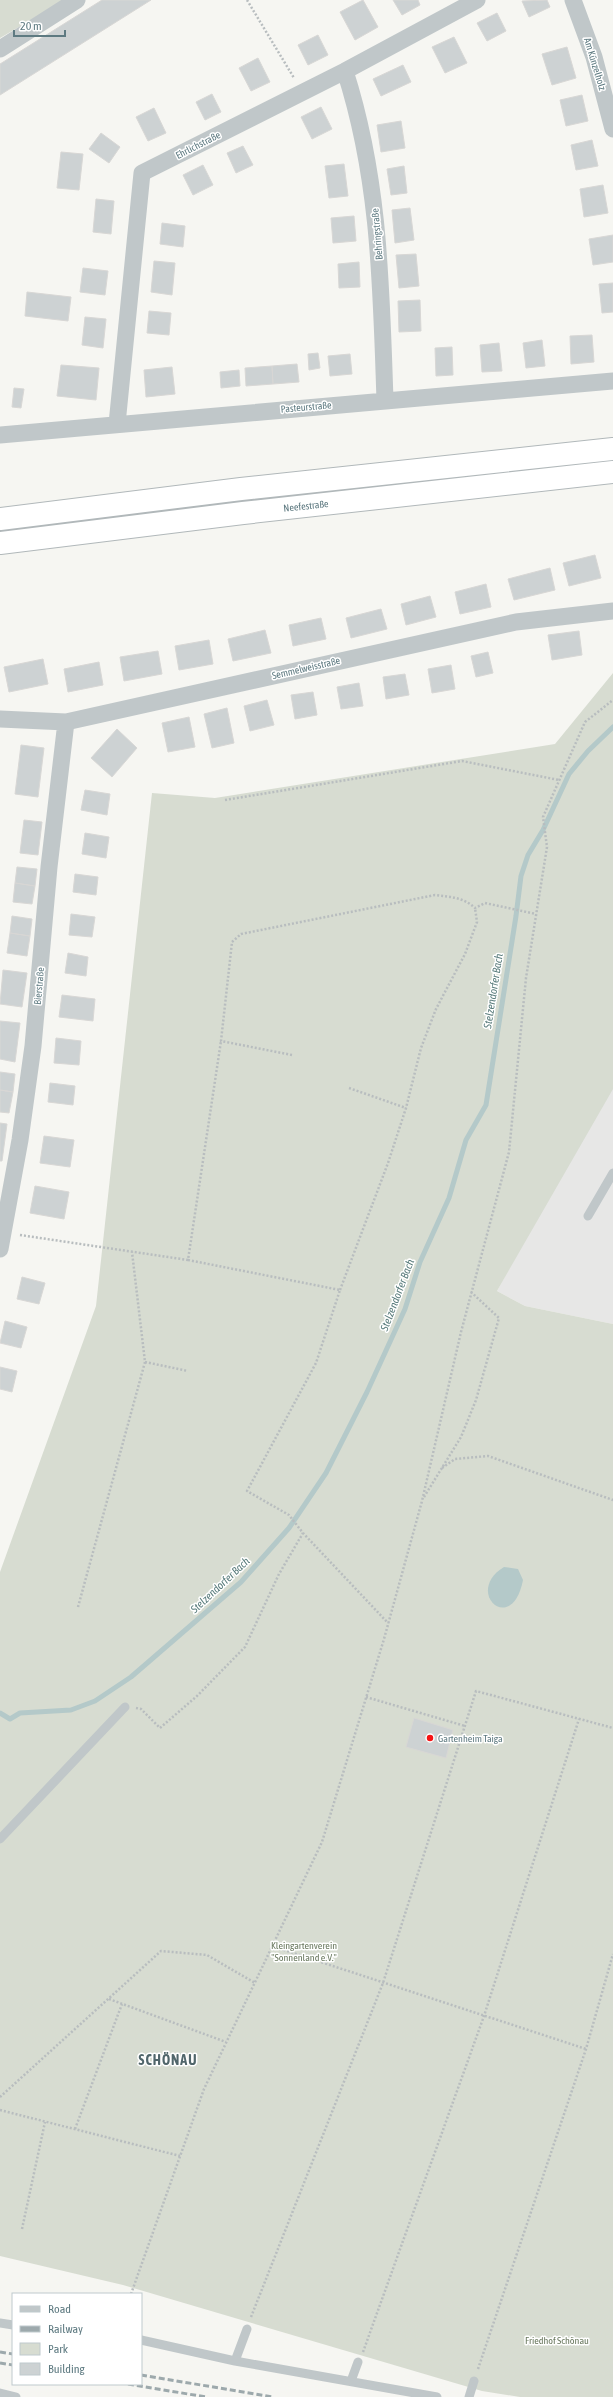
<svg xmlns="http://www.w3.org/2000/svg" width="613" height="2397" font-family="'Asap Condensed',sans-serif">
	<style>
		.built { fill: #e7e7e6 }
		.green { fill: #d7dcd1 }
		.water { fill: #b4c9c9 }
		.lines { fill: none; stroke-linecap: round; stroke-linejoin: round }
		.stream { stroke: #b4c9c9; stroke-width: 5 }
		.building { fill: #cdd2d3; stroke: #d8d7d5 }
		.highway-casing { stroke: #b1b8ba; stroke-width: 24 }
		.path { stroke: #b8bdbf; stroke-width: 2.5; stroke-dasharray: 2 2; stroke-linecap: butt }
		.lane { stroke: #c0c7c9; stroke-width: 9 }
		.street { stroke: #c0c7c9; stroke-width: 17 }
		.highway { stroke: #fff; stroke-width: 22 }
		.rail { stroke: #9da9ac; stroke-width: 3; stroke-dasharray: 6 3; stroke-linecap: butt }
		.poi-dot { fill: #f61314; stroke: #fff; stroke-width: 1.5 }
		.labels { text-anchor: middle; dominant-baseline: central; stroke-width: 3; stroke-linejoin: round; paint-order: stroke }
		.street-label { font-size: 10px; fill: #5e7a81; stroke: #fff }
		.poi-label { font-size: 10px; fill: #5e7a81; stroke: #fff; text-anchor: start }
		.park-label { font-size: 10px; fill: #69785e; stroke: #fff }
		.water-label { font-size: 11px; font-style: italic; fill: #597c7c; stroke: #fff }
		.district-label { font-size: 14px; font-weight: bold; letter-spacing: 1px; fill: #51666b; stroke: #fff }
	</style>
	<rect width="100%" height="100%" fill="#f6f6f2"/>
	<path class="built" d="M613,1081V1324L525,1306L497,1291Z"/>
	<path class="green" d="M0,0H65L0,38Z
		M613,673V1089L497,1291L525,1306L613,1324V2397H520L482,2391L123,2285L0,2256V1572L96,1306L152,793L215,798L555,744Z"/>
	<path class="water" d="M504,1567L518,1569L523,1580C512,1637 463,1592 504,1567Z"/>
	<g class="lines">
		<path class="stream" d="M0,1713L10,1719L20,1713L71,1710L95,1701L131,1677L241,1582L289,1528L326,1473L367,1392L405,1309L420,1262L449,1198L466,1140L486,1105L516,916L521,876L528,855L543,830L569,774L588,751L613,727"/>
	</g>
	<path class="building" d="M102,0H151L0,95V64Z
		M363,0L378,27L355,40L340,12Z
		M393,0H418L420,5L402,15Z
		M547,0L550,7L529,17L522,1Z
		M497,13L506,31L487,41L477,23Z
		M318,35L328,55L308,65L298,45Z
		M454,37L467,63L445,73L432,47Z
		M567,47L576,78L552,85L542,54Z
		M258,58L270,82L251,91L239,68Z
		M403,65L411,82L381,96L373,79Z
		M212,94L221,112L205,120L196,102Z
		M582,95L588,121L566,126L560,100Z
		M321,107L332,129L312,139L301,117Z
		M154,108L166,133L148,141L136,117Z
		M401,121L405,148L381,152L377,125Z
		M101,133L120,147L109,163L89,149Z
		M592,140L598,166L576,170L571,145Z
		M243,146L253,165L236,173L227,153Z
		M61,152L83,154L79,190L57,188Z
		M344,164L348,196L329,198L325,166Z
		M203,165L213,185L193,195L183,175Z
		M404,166L407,193L391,195L387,169Z
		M603,185L608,213L584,217L580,189Z
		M96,199L114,201L111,234L93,232Z
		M410,208L414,240L395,243L392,210Z
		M354,216L356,241L333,243L331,218Z
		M162,223L185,226L183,247L160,244Z
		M613,235V262L593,265L589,239Z
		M416,254L419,286L399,288L396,255Z
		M154,261L175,263L172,295L151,292Z
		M359,262L360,287L339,288L338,264Z
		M83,268L108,271L105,295L80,292Z
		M613,283V312L602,313L599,284Z
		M27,292L71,297L68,321L25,316Z
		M420,300L421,331L399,332L398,301Z
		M149,311L171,313L169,335L147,333Z
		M85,317L106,319L103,348L82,345Z
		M592,335L594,362L571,364L570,336Z
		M542,340L545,366L526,368L523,343Z
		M499,343L502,371L482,372L480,345Z
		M452,347L453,375L436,376L435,348Z
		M318,353L320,368L309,370L308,354Z
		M350,354L352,374L330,376L328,356Z
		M297,364L299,382L273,384L272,366Z
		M61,365L99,368L96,400L57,396Z
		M272,366L273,384L246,386L245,368Z
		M172,367L175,394L146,397L144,370Z
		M239,370L240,386L221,388L220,372Z
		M14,388L24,389L21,408L12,407Z
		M595,555L601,578L569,586L563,563Z
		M550,568L555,590L514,600L508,579Z
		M486,584L491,607L460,614L455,592Z
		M430,596L436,617L406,625L401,604Z
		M381,609L387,629L351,638L346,618Z
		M321,618L326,639L293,646L289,625Z
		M265,630L271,653L233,661L228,639Z
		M579,631L582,655L552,660L548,635Z
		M209,640L213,664L179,670L175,646Z
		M158,651L162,674L124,681L120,657Z
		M488,652L493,673L476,677L471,656Z
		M43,659L48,684L9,692L4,667Z
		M99,662L103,685L68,692L64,669Z
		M451,665L455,689L432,693L428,669Z
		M405,674L409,695L386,699L383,677Z
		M359,683L363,706L341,709L337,687Z
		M313,692L317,715L295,719L291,695Z
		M267,700L274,725L250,731L244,706Z
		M227,708L234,743L212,748L204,714Z
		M189,717L195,747L168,752L162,723Z
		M117,729L137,748L112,777L91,758Z
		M21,745L44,748L38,797L15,794Z
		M85,790L110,794L107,815L81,810Z
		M24,820L42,822L38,855L20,853Z
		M85,833L109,837L106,858L82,854Z
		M17,867L37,869L35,886L15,883Z
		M75,874L98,877L96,895L73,892Z
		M15,883L35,886L32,904L13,902Z
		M71,914L95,917L92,937L69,935Z
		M12,916L32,919L30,936L10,933Z
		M10,933L30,936L27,956L7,953Z
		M68,953L88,957L86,976L65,973Z
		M3,970L27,973L22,1007L0,1004Z
		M62,995L95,999L93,1021L59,1017Z
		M0,1021L20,1023L15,1062L0,1059Z
		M56,1038L81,1041L79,1065L54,1063Z
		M0,1072L15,1074L13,1092L0,1090Z
		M50,1083L75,1086L73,1105L48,1102Z
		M0,1090L13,1092L9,1113L0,1112Z
		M0,1123L7,1124L2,1161H0Z
		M44,1136L74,1140L70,1167L40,1163Z
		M35,1186L69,1192L64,1219L30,1213Z
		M22,1277L45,1283L39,1304L17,1299Z
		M5,1321L27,1327L21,1348L0,1343Z
		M0,1367L17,1371L12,1392L0,1389Z
		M414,1718L453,1730L446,1758L406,1747Z"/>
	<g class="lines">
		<defs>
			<path id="highway" d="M0,519L241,489L613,449
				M0,543L243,513L613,472"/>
		</defs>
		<use href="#highway" class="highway-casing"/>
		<path class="path" d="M247,0L294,78
			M225,800L462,761L559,780
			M292,1055L221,1041L232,942L241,934L435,895C450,897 463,897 475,908L485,903L536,914
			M349,1088L406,1108
			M20,1235L188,1260L221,1041
			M188,1260L340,1290L316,1363L247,1491L289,1515L303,1533L388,1623
			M340,1290L388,1163L406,1108L421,1048L436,1009L465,954L477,922L475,908
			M145,1362L188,1371
			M442,1468L455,1459L488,1456L613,1500
			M424,1497L461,1437L476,1400L499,1318L471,1292
			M78,1607L145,1362L132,1252
			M366,1697L465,1726
			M136,1708L141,1709L160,1728L197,1696L245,1647L279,1574L303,1533
			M272,1946L586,2049
			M109,1999L226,2042
			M0,2097L161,1951L207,1955L255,1983
			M0,2110L180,2156
			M75,2129L122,2004
			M22,2229L45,2122
			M131,2294L204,2089L322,1842L384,1639L422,1501L461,1332L509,1152L526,978L547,847L543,817L585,722L613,700
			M251,2317L383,1983L476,1691L613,1728
			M363,2352L484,2016L579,1719
			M478,2369L586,2049L613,1954"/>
		<path class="lane" d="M588,1216L613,1173
			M0,1839L125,1707
			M0,2323L13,2325
			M141,2340L235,2361L437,2397
			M235,2361L247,2329
			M351,2381L358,2362
			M0,2393L16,2397
			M469,2397L474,2381"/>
		<path class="street" d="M573,0L594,57L613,129
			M0,49L77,0
			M345,71C380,180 381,286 385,400
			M117,424L142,173L345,71L477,0
			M0,435L613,381
			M0,719L66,722L516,622L613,611
			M0,1249L20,1140L33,1046L49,867L66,722"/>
		<use href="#highway" class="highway"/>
		<path class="rail" d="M0,2352L13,2354
			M0,2363L13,2365
			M141,2375L273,2397
			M128,2384L206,2397"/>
	</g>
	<circle class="poi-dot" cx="430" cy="1738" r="4"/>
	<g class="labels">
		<g class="street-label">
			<text transform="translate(595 64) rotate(73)">Am Künzelholz</text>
			<text transform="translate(198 145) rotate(-27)">Ehrlichstraße</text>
			<text transform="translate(377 234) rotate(-95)">Behringstraße</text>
			<text transform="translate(306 407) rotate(-5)">Pasteurstraße</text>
			<text transform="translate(306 506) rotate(-6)">Neefestraße</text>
			<text transform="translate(306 668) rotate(-13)">Semmelweisstraße</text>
			<text transform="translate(39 986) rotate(-85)">Bierstraße</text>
		</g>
		<g class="poi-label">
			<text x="438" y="1738">Gartenheim Taiga</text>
		</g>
		<g class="park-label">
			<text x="304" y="1945">Kleingartenverein<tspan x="304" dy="12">"Sonnenland e.V."</tspan></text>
			<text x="557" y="2340">Friedhof Schönau</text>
		</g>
		<g class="water-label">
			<text transform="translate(493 991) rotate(-81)">Stelzendorfer Bach</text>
			<text transform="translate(397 1295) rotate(-69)">Stelzendorfer Bach</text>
			<text transform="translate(220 1585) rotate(-43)">Stelzendorfer Bach</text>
		</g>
		<g class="district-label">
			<text x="168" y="2060">SCHÖNAU</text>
		</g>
	</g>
	<rect x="12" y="2293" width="130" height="92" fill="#ffffff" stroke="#bfcacd"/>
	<rect x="20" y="2306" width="20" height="6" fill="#c0c7c9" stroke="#bfcacd"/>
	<text x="48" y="2313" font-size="12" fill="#5e7a81">Road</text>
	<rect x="20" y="2326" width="20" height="6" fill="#9da9ac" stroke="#bfcacd"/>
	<text x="48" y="2333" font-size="12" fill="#5e7a81">Railway</text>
	<rect x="20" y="2343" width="20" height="12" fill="#d7dcd1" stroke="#bfcacd"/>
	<text x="48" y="2353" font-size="12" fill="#5e7a81">Park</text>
	<rect x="20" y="2363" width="20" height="12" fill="#cdd2d3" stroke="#bfcacd"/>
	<text x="48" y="2373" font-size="12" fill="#5e7a81">Building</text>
	<path d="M14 30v6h51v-6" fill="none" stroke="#5e7a81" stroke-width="2"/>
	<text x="20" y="30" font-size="12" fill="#5e7a81" stroke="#ffffff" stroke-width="3" paint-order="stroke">20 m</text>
</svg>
